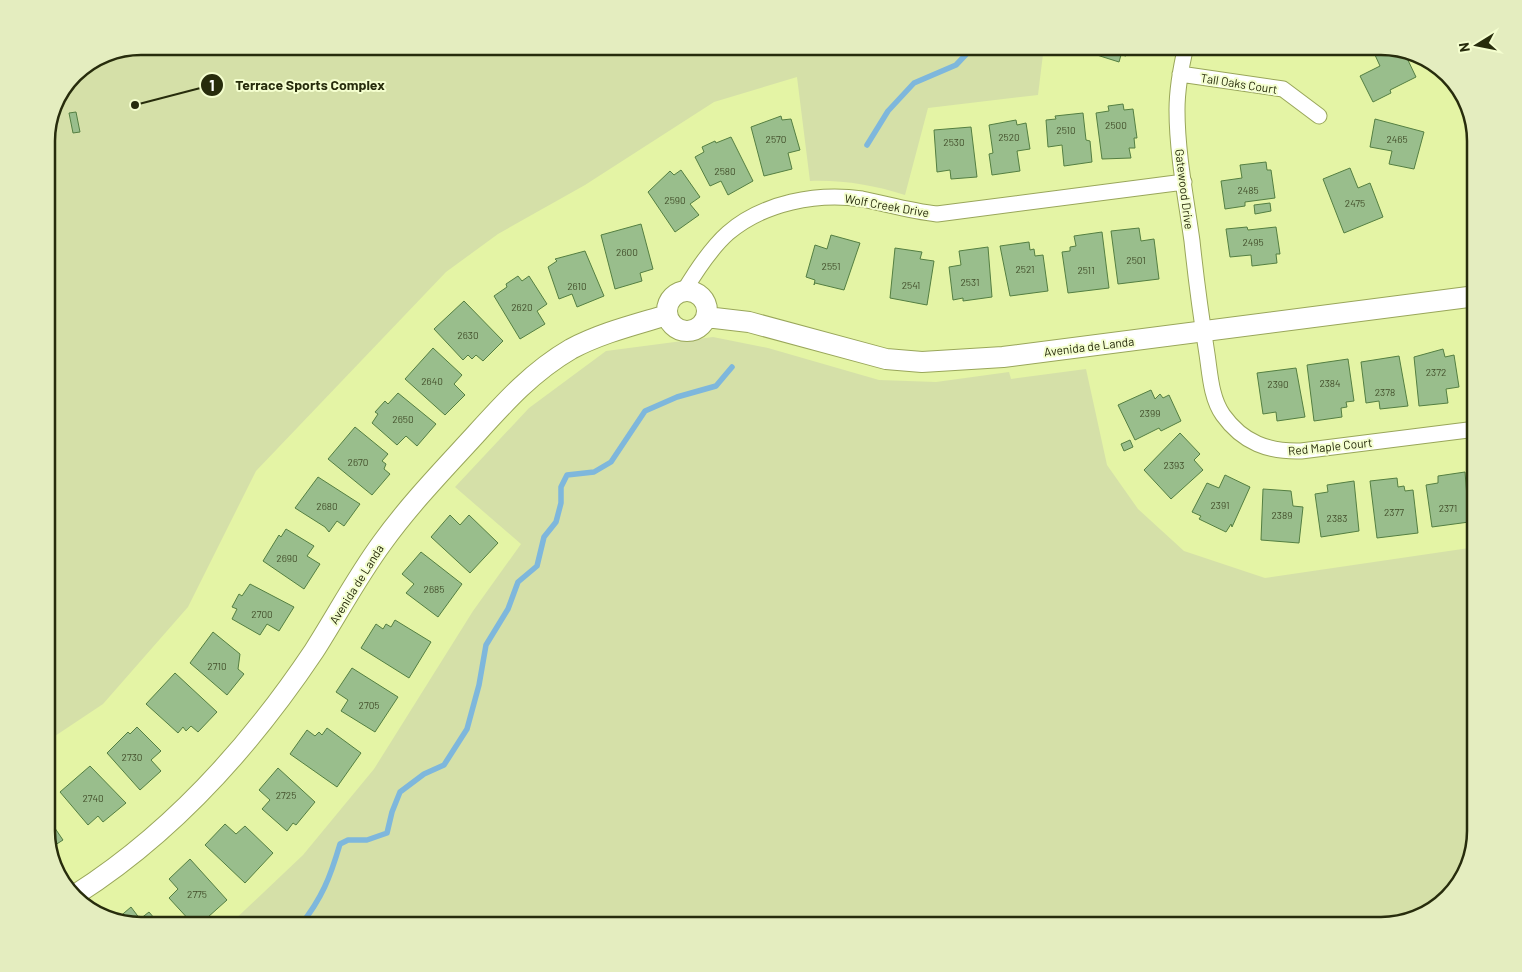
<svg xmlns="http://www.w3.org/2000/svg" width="1522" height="972" font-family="Barlow,sans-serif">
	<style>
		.green { fill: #d5e0a8 }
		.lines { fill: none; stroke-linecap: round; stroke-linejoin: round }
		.stream { stroke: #7eb7dc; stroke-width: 5.5 }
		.building { fill: #99be8c; stroke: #547f42 }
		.minor-casing { stroke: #99a65a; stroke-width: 17 }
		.tertiary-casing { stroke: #99a65a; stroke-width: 22 }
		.minor { stroke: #fff; stroke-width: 15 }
		.tertiary { stroke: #fff; stroke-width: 20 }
		.labels { text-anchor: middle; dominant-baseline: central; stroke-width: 4; stroke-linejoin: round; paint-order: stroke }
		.number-label { font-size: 10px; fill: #44502c }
		.street-label { font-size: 12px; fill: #272c0c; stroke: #f4fecf }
		.rim { fill: none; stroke: #272c0c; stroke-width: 2.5 }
		.leader { fill: none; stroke: #272c0c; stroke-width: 2 }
		.callout-dot { fill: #272c0c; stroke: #f4fecf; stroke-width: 2 }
		.mark-label { font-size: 15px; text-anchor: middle; font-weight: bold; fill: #fff }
		.callout-label { font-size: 14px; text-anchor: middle; font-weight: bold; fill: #272c0c; stroke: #f4fecf; stroke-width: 4; stroke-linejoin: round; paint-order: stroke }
	</style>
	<rect width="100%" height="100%" fill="#e4f4a5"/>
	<path class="green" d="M141,46H1044L1038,95L928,108L905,195C873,185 844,180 810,181L797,77L714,102L585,185L498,234L446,272L256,471L188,607L103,704L46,742V135L74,74L105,53Z
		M713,337L768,348L879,380L936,382L1009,372L1011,379L1086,369L1107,465L1138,509L1184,551L1265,578L1476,547V831L1460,883L1428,913L1381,926H228L303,855L374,769L473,611L521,544L455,487L529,408L606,351Z"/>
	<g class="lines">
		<path class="stream" d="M867,145L888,111L914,83L956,65L974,46
			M300,926C322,898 330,878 340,844L348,840H367L387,833L392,812L400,792L424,774L444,765L467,729L479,685L486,645L508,609L518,582L537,566L544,537L556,522L561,503V487L567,475L594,472L611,462L645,411L677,397L716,386L732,367"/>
	</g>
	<path class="building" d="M1082,46H1139L1137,54L1127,51L1126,56L1121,55L1119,62L1081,50Z
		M1388,49L1405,54L1416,77L1390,90L1391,93L1373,102L1360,76L1380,66L1375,55Z
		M1123,104L1124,110L1133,109L1137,138H1134L1135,148H1129L1131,158L1102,159L1096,113L1109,111L1108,106Z
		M76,112L80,132L73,133L69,113Z
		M1083,113L1086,140L1090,141L1092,162L1064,166L1062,145L1048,147L1046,120L1056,119L1055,116Z
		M781,116L782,120L791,119L800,150L788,153L792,169L764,176L751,127Z
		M1375,119L1424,132L1414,169L1389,164L1392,151L1370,147Z
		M1016,120L1017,125L1026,123L1030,149L1017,151L1020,171L992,175L989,154L993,153L989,125Z
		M971,127L977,177L951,179L950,170L937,172L934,130Z
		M731,137L753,181L728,195L721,181L710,186L695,157L704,152L702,147L715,141L716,143Z
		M1266,162L1267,170H1271L1275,198L1245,202V206L1225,209L1221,181L1242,178L1240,165Z
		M1350,168L1358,188L1370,183L1383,217L1344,233L1323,179Z
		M681,170L700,197L690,204L699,215L675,232L648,192L670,171L674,175Z
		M1270,203L1271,211L1255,214L1254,205Z
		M641,224L653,269L640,273L642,281L615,289L601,235Z
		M1247,227L1248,230L1276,227L1280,254H1276L1277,263L1252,266L1251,255L1230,257L1226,229Z
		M1139,228L1141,241L1154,239L1159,279L1118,284L1111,231Z
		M1102,232L1109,288L1068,293L1062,252L1070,251V247L1076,246L1074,236Z
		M831,235L860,243L844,290L815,283L814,285L815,280L806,277L815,245L827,249Z
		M1029,242L1030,250L1034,249L1035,256L1043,255L1048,291L1010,296L1000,246Z
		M988,247L992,297L963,301V298L953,300L949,267L961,265L959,251Z
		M895,248L922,252L920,259L934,261L927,305L890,298Z
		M585,251L604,296L577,307L572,294L559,299L548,267L557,261L555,259Z
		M518,276L522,281L529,276L547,304L537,311L545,324L520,339L494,296L507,287L506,284Z
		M464,301L503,341L483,361L476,355L472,359L468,355L463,360L434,329Z
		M433,348L462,375L454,384L465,395L445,415L405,379Z
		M1443,349L1445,357L1454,355L1459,387L1446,389L1448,403L1419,406L1414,357Z
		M1399,356L1408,406L1380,409L1379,401L1366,403L1361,362Z
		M1348,359L1354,401L1346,402L1347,407L1341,408L1342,417L1314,421L1307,365Z
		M1296,368L1305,417L1277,421L1276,412L1263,414L1257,373Z
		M1151,390L1155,399L1160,394L1163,398L1169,395L1181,421L1161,431L1159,428L1135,440L1118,405Z
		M398,393L436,424L417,446L406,436L397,445L372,423L378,414L375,412L385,401L388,404Z
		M355,427L388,454L382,461L386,464L384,469L390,474L372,495L328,459Z
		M1180,433L1200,454L1194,460L1203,470L1171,499L1144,470Z
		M1130,440L1133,447L1124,451L1121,444Z
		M1465,472L1469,522L1432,527L1426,485L1438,483V476Z
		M1225,475L1250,487L1232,527L1231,524L1226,532L1199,519L1201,516L1192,512L1207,483L1219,488Z
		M318,477L360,504L344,526L337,521L329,532L325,527L295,508Z
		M1397,478L1398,487L1404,486L1405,491L1413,490L1418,533L1377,538L1370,481Z
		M1354,481L1359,531L1321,537L1315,494L1328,492L1327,485Z
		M1263,489L1291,491L1293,506L1303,507L1299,543L1261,540Z
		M450,515L460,525L469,515L498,543L470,573L431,537Z
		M286,529L314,546L307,556L320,564L304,589L263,561L279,535L281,537Z
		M421,552L462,584L438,617L406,593L414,584L402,574Z
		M250,584L294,607L279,631L267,624L260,635L232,619L237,609L232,607L239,594L242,596Z
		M395,620L431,642L409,678L361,648L376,624L383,629L386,624L391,627Z
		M213,632L240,654L238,669L244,674L227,695L190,663Z
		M352,668L398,697L375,732L341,711L348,700L336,692Z
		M175,673L217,712L198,732L191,726L186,731L183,727L178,733L146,704Z
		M137,727L161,751L151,760L161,771L140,790L107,753L128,732L130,734Z
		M327,728L361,753L337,787L290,754L307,730L315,736L319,732L322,735Z
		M90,766L126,803L103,822L98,816L88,825L60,792Z
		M278,768L315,802L296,825L293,823L287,831L262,809L270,800L259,790Z
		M46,815L63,840L52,847L57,855L53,858L46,837Z
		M225,824L236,834L245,826L273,853L245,883L205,845Z
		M190,859L227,900L198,926H192L191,922L169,898L178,889L169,879Z
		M131,907L140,919L149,912L161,926H141L117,919Z"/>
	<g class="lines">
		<defs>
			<path id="minor" d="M1186,46C1181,67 1177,88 1177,110C1177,153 1186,198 1192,241C1196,279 1201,316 1207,354C1210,374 1211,398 1223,415C1243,443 1269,452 1301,451L1476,429
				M1180,74L1283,89L1319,116
				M684,291C696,271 710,249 728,233C763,203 817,192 862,199C887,204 911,211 937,214L1184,182"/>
			<path id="tertiary" d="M667 311a20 20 0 1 1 40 0a20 20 0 1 1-40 0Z
				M706,317L749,322L886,359L922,362L1003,357L1476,296
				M75,895C171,834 251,745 314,651C337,615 357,577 382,543C410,504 444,469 476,434C505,402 533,371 571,349C601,333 634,325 667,315"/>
		</defs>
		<use href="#minor" class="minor-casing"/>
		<use href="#tertiary" class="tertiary-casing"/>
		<use href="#minor" class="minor"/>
		<use href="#tertiary" class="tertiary"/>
	</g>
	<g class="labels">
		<g class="number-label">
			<text x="1116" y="125">2500</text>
			<text x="1066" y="130">2510</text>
			<text x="1009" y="137">2520</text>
			<text x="776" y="139">2570</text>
			<text x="1397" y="139">2465</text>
			<text x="954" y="142">2530</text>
			<text x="725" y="171">2580</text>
			<text x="1248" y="190">2485</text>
			<text x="675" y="200">2590</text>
			<text x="1355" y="203">2475</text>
			<text x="1253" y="242">2495</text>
			<text x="627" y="252">2600</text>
			<text x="1136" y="260">2501</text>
			<text x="831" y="266">2551</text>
			<text x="1025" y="269">2521</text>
			<text x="1086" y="270">2511</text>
			<text x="970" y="282">2531</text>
			<text x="911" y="285">2541</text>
			<text x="577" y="286">2610</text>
			<text x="522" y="307">2620</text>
			<text x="468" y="335">2630</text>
			<text x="1436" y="372">2372</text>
			<text x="432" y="381">2640</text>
			<text x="1330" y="383">2384</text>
			<text x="1278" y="384">2390</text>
			<text x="1385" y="392">2378</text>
			<text x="1150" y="413">2399</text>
			<text x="403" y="419">2650</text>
			<text x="358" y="462">2670</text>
			<text x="1174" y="465">2393</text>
			<text x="1220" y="505">2391</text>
			<text x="327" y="506">2680</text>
			<text x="1448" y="508">2371</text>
			<text x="1394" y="512">2377</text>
			<text x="1282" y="515">2389</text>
			<text x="1337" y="518">2383</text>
			<text x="287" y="558">2690</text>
			<text x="434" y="589">2685</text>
			<text x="262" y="614">2700</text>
			<text x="217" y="666">2710</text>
			<text x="369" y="705">2705</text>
			<text x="132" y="757">2730</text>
			<text x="286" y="795">2725</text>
			<text x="93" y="798">2740</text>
			<text x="197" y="894">2775</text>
		</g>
		<g class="street-label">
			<text transform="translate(1239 83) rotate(9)">Tall Oaks Court</text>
			<text transform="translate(1185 189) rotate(83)">Gatewood Drive</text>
			<text transform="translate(887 205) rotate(10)">Wolf Creek Drive</text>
			<text transform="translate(1089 346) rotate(-7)">Avenida de Landa</text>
			<text transform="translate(1330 446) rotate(-6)">Red Maple Court</text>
			<text transform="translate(356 584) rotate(-58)">Avenida de Landa</text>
		</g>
	</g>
	<path d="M0 0H1522V972H0ZM141 55H1381A86 86 0 0 1 1467 141V831A86 86 0 0 1 1381 917H141A86 86 0 0 1 55 831V141A86 86 0 0 1 141 55Z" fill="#e4edbf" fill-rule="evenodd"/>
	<path class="rim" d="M141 55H1381A86 86 0 0 1 1467 141V831A86 86 0 0 1 1381 917H141A86 86 0 0 1 55 831V141A86 86 0 0 1 141 55Z"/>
	<path class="leader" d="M135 105L212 85"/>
	<g class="callout-dot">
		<circle cx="135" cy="105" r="5"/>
		<circle cx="212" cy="85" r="12"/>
	</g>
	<g class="mark-label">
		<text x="212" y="91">1</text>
	</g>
	<g class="callout-label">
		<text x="310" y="90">Terrace Sports Complex</text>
	</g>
	<g transform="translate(1477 45) rotate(260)" stroke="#f4fecf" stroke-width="4" paint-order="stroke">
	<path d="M0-4L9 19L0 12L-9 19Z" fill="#272c0c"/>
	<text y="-8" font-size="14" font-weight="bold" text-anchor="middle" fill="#272c0c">N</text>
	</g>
</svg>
